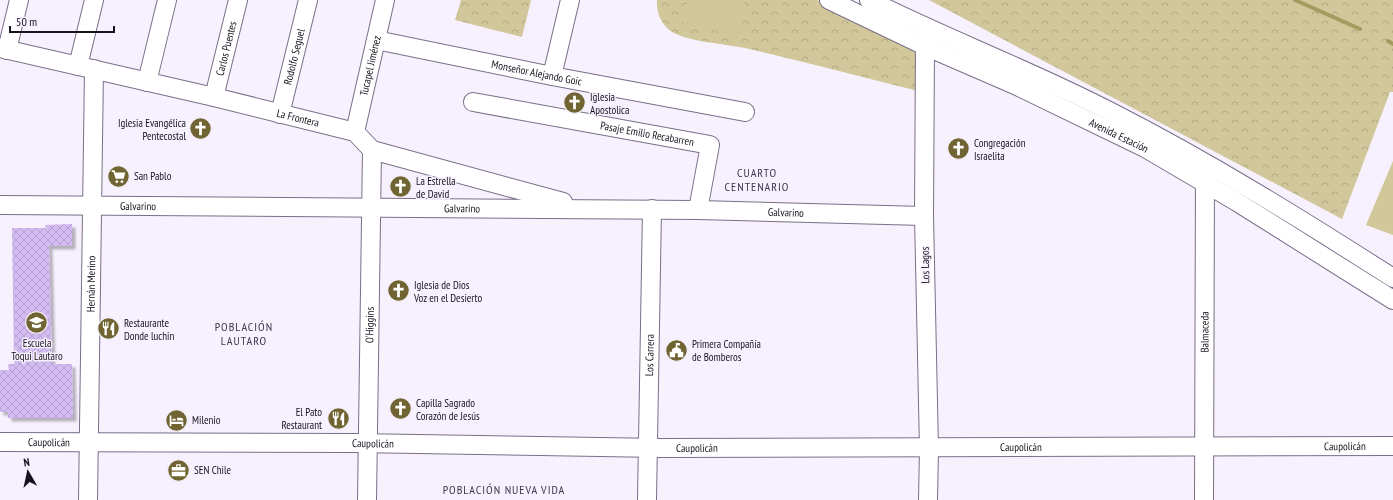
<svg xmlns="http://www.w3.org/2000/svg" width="1393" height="500" font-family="'PT Sans Narrow',sans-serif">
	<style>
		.forest { fill: url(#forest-crowns) }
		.pitch { fill: #d1c79a }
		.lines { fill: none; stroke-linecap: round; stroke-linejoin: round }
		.stream { stroke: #a69a61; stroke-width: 4 }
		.building { fill: url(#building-cross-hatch); filter: url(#shadow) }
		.minor-casing { stroke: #7a6e8a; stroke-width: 20 }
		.minor { stroke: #fff; stroke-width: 18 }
		.labels { text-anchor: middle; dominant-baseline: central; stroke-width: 3; stroke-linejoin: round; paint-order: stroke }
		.street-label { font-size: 11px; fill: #17121d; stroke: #f7f1fe }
		.poi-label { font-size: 11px; fill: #17121d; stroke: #f7f1fe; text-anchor: start }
		.neighbourhood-label { font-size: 12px; letter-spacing: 1px; fill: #41354f; stroke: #f7f1fe }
	</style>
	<defs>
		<pattern id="forest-crowns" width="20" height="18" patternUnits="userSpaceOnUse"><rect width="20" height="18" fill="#d1c79a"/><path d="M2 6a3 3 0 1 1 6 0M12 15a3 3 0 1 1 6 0" fill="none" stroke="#b3aa84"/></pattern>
		<pattern id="building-cross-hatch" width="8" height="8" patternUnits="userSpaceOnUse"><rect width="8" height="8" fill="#d4bcf2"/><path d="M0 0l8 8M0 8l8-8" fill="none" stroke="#b5a1cf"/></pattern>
		<filter id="shadow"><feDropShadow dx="3.5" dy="3.5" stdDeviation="1" flood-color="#0004"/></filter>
	</defs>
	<rect width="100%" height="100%" fill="#f7f1fe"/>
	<path class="forest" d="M461,0H531L522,37L455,20Z
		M657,0H817L852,15L915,49L918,91C862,77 806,62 749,49C729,44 690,42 674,33C662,27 656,13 657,0Z
		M929,0H1393V92H1390L1342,219Z"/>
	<path class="pitch" d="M688,0H745L737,36L682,22Z
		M1393,161V235L1366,225Z"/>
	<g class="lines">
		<path class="stream" d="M1295,0L1360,29
			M1388,41L1393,44"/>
	</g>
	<path class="building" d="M72,224V246H49L52,364H72L73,418H8V412H0V370H9L8,364H14L12,228H46L45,225Z"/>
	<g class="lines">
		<defs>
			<g id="minor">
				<path id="s1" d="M829,0L925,46L1015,85L1145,148L1237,202L1393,300"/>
				<path d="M869,0C949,40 1032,71 1111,112C1209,162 1301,219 1393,278"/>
				<path id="s2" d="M376,40L552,76L745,112"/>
				<path id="s3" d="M0,48L214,97L355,132L372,150L563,202"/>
				<path d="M7,50L19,0"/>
				<path d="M78,66L94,0"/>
				<path d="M552,76L570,0"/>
				<path d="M147,82L167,0"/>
				<path id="s4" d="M214,97L238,0"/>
				<path id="s5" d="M473,102L710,145L698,210"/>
				<path id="s6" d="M280,114L308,0"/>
				<path id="s7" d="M355,132L385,0"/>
				<path id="s8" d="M0,205L698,210L924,216"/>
				<path id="s9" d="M0,442L355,443L661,448L1393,446"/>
				<path id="s10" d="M88,500L94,69"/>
				<path id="s11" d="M367,500L372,150"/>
				<path id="s12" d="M647,500L652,209"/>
				<path d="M928,500L929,449L924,216L925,46L928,35"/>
				<path id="s13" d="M1204,500L1205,173"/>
			</g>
		</defs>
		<use href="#minor" class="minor-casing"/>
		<use href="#minor" class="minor"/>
	</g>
	<defs>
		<symbol id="church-disc" viewBox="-11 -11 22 22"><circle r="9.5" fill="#706532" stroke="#f7f1fe"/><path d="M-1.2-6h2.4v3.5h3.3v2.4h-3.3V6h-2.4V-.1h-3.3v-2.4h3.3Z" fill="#fff"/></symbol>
		<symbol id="supermarket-disc" viewBox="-11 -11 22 22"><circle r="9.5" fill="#706532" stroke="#f7f1fe"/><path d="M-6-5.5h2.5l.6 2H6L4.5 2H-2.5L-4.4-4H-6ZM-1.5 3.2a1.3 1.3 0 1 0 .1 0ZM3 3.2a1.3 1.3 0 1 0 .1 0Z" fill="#fff"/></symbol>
		<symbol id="school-disc" viewBox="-11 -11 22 22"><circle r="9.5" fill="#706532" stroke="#f7f1fe"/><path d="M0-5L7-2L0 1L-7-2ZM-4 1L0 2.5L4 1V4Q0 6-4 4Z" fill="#fff"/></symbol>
		<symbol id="restaurant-disc" viewBox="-11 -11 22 22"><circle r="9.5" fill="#706532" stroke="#f7f1fe"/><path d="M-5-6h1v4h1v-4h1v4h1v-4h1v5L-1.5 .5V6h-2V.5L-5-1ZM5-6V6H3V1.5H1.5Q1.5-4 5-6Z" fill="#fff"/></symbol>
		<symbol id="civic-disc" viewBox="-11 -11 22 22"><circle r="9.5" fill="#706532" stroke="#f7f1fe"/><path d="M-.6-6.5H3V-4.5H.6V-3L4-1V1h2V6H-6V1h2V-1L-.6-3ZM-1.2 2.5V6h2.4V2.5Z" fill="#fff"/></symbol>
		<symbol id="hotel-disc" viewBox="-11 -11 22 22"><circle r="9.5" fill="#706532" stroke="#f7f1fe"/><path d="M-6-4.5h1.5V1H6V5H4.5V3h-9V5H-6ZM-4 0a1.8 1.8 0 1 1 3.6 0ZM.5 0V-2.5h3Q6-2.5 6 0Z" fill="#fff"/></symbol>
		<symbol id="office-disc" viewBox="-11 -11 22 22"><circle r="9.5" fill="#706532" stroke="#f7f1fe"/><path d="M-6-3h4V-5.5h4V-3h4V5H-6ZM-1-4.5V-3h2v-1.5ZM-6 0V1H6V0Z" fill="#fff"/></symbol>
	</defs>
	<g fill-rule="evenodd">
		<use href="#church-disc" x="562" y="90" width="25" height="25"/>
		<use href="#church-disc" x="188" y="116" width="25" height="25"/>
		<use href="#church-disc" x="946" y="136" width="25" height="25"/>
		<use href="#supermarket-disc" x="106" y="164" width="25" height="25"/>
		<use href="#church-disc" x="388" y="174" width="25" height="25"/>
		<use href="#church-disc" x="386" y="278" width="25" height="25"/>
		<use href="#school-disc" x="24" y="310" width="25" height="25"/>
		<use href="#restaurant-disc" x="96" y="316" width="25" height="25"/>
		<use href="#civic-disc" x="664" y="338" width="25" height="25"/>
		<use href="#church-disc" x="388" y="396" width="25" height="25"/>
		<use href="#restaurant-disc" x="326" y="406" width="25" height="25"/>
		<use href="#hotel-disc" x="164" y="408" width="25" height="25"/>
		<use href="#office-disc" x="166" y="458" width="25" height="25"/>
	</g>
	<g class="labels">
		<g class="street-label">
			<text stroke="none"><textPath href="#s4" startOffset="50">Carlos Puentes</textPath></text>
			<text stroke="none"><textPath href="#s6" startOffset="59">Rodolfo Seguel</textPath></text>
			<text stroke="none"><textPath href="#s7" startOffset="68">Tucapel Jiménez</textPath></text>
			<text stroke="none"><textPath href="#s2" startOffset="164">Monseñor Alejando Goic</textPath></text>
			<text stroke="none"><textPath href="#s3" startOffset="306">La Frontera</textPath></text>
			<text stroke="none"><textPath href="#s5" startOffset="177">Pasaje Emilio Recabarren</textPath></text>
			<text stroke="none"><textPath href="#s1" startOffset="320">Avenida Estación</textPath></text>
			<text stroke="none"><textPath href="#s8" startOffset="138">Galvarino</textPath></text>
			<text stroke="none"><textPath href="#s8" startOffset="462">Galvarino</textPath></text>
			<text stroke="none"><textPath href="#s8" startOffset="786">Galvarino</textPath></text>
			<text transform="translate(925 265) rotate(-91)">Los Lagos</text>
			<text stroke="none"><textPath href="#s10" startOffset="216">Hernán Merino</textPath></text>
			<text stroke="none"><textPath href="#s11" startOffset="175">O'Higgins</textPath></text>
			<text stroke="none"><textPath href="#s13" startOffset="168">Balmaceda</textPath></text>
			<text stroke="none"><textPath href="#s12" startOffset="145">Los Carrera</textPath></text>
			<text stroke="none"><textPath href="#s9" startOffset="49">Caupolicán</textPath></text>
			<text stroke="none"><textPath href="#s9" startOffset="373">Caupolicán</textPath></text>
			<text stroke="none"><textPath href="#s9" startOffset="1345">Caupolicán</textPath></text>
			<text stroke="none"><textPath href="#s9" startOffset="697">Caupolicán</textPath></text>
			<text stroke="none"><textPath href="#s9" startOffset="1021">Caupolicán</textPath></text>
		</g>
		<g class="poi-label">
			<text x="590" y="97">Iglesia<tspan x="590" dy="13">Apostolica</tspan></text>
			<text x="186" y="123" text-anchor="end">Iglesia Evangélica<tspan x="186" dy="13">Pentecostal</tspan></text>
			<text x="974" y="143">Congregación<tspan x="974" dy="13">Israelita</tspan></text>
			<text x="134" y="176">San Pablo</text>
			<text x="416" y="181">La Estrella<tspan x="416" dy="13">de David</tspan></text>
			<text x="414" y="285">Iglesia de Dios<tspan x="414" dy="13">Voz en el Desierto</tspan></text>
			<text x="124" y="323">Restaurante<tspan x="124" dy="13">Donde luchin</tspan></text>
			<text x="37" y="343" text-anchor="middle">Escuela<tspan x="37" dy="13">Toqui Lautaro</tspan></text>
			<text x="692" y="344">Primera Compañía<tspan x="692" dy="13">de Bomberos</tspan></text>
			<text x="416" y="403">Capilla Sagrado<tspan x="416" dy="13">Corazón de Jesús</tspan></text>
			<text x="322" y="412" text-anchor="end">El Pato<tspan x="322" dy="13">Restaurant</tspan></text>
			<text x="192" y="420">Milenio</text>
			<text x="194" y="470">SEN Chile</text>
		</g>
		<g class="neighbourhood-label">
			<text x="757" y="172">CUARTO<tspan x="757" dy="14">CENTENARIO</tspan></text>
			<text x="244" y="326">POBLACIÓN<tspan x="244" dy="14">LAUTARO</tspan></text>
			<text x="504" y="489">POBLACIÓN NUEVA VIDA</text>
		</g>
	</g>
	<g transform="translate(28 472) rotate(351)" stroke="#f7f1fe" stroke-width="3" paint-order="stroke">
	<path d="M0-3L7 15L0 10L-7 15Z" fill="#17121d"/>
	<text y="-6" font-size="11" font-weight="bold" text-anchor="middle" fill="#17121d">N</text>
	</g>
	<path d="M10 26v6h104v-6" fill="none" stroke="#17121d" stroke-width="2"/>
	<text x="16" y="26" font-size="12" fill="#17121d" stroke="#f7f1fe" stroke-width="3" paint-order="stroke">50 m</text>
</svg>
